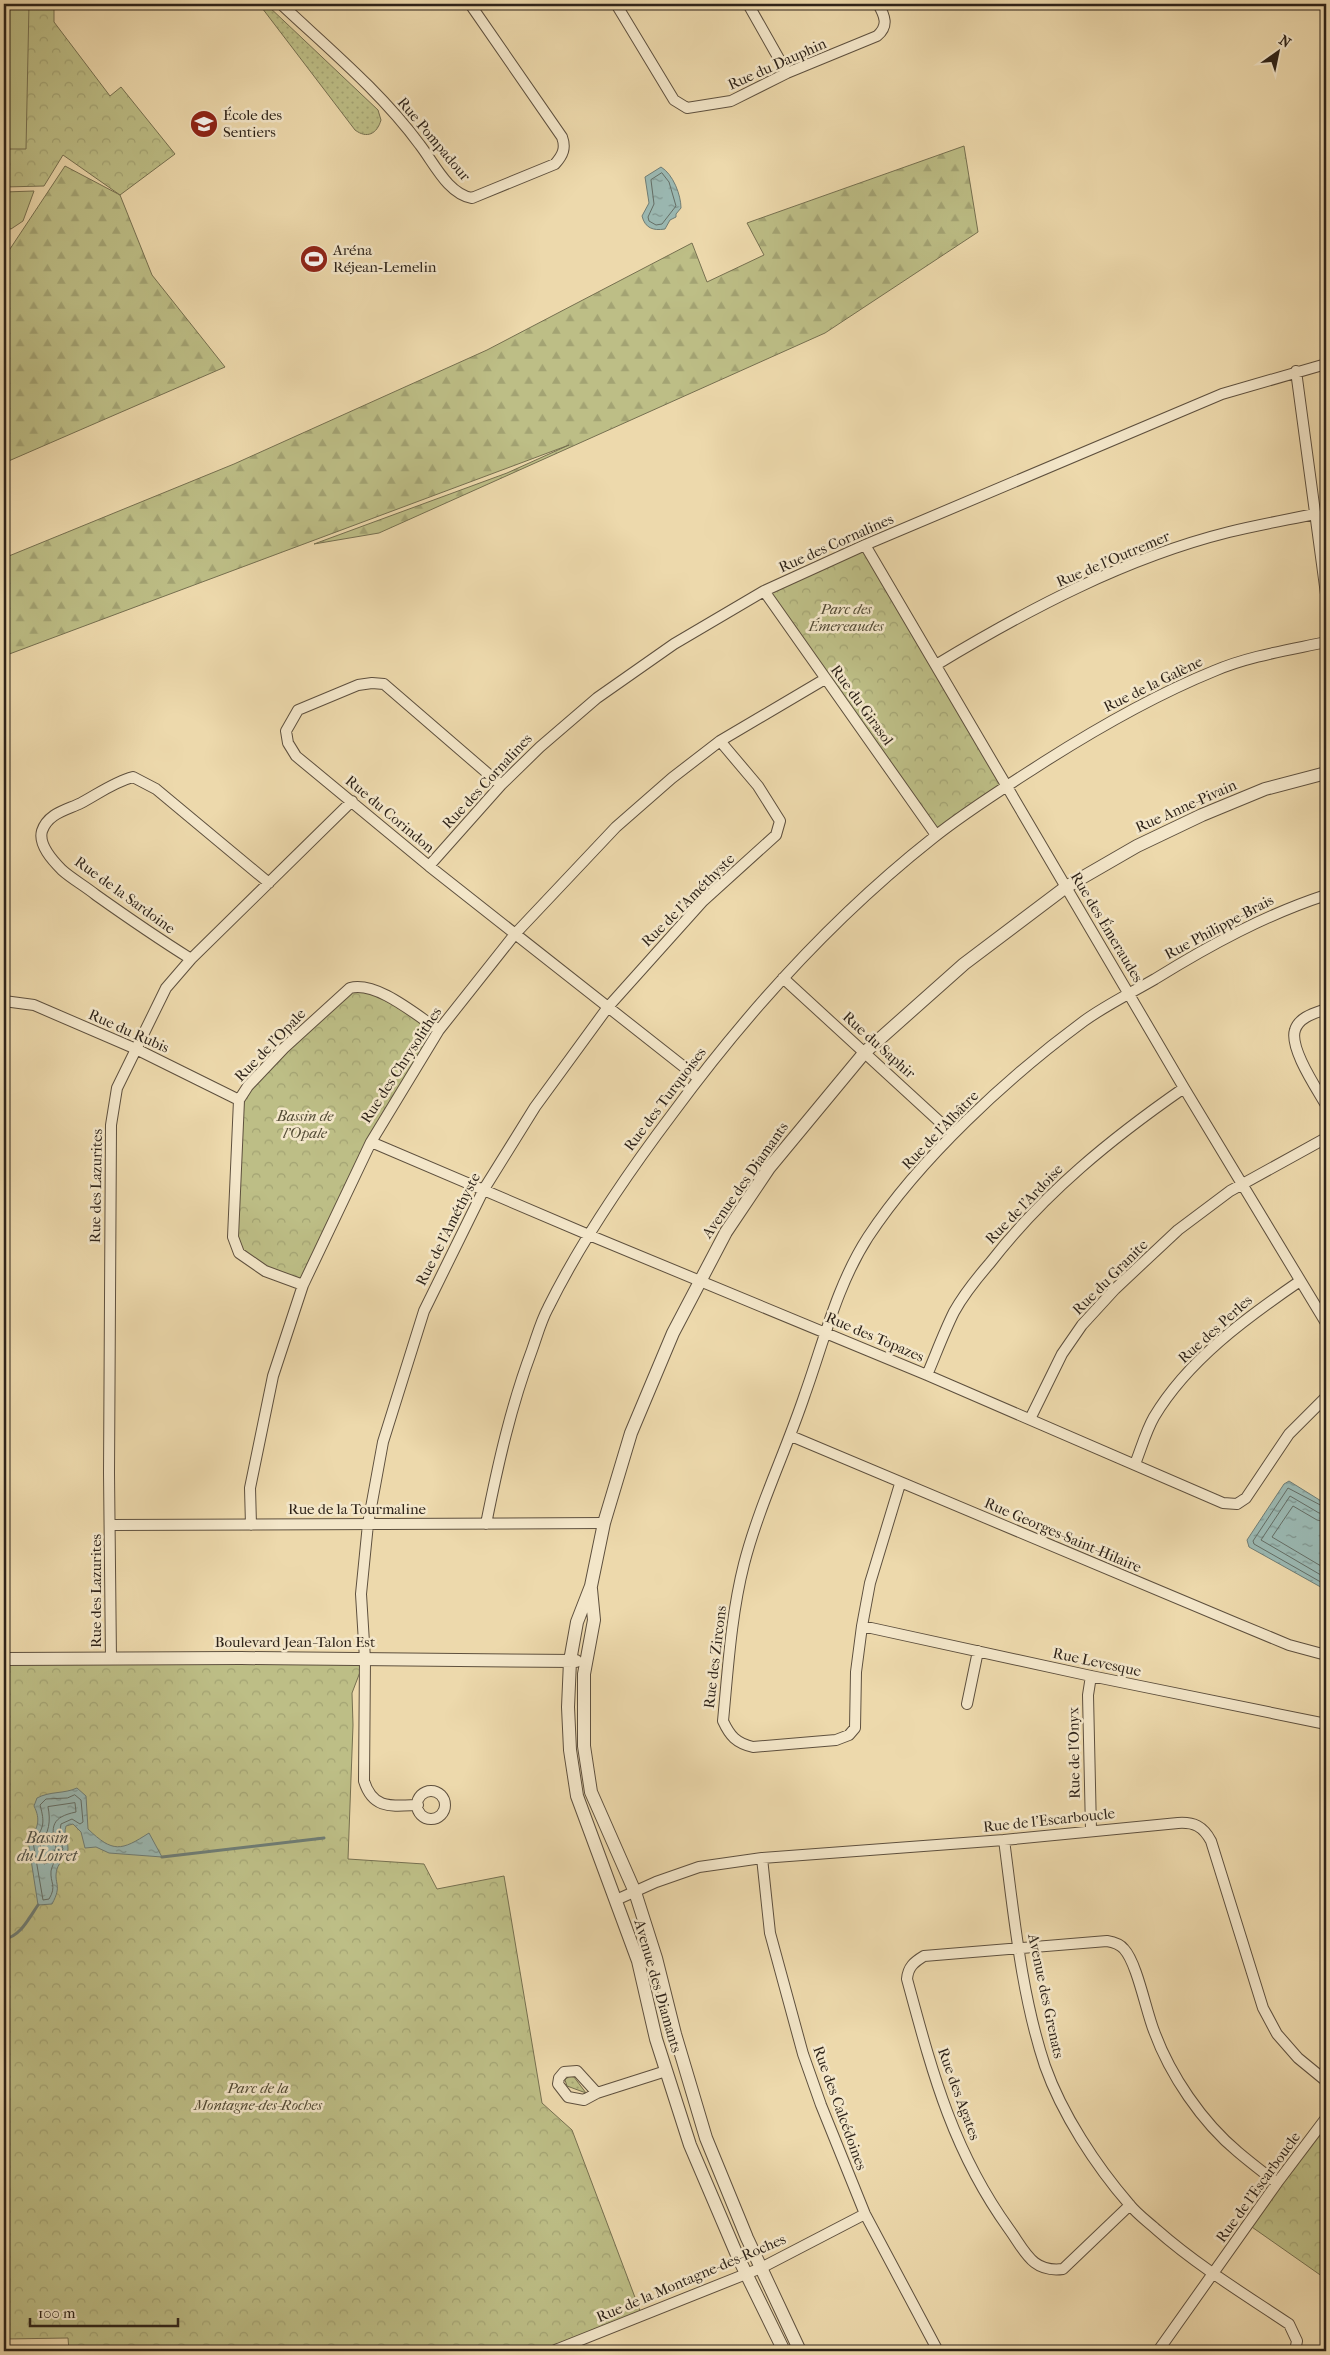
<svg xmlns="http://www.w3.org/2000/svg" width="1330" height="2355" font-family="'IM FELL French Canon',serif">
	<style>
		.grass { fill: url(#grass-dots); stroke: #767050 }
		.forest { fill: url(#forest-firs); stroke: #767050 }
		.park { fill: url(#park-crowns); stroke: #767050 }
		.garden { fill: #bdbe86; stroke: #767050 }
		.water { fill: url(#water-ripples); stroke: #6f7d75 }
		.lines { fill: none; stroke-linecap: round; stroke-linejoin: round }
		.shore { stroke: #646e66; stroke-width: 1 }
		.stream { stroke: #6f7d75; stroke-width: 3 }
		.minor-casing { stroke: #5e503e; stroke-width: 12 }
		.tertiary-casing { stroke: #5e503e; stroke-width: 14 }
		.minor { stroke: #f3e6c9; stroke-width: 10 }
		.tertiary { stroke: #f3e6c9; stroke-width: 12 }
		.labels { text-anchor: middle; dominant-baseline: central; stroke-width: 5; stroke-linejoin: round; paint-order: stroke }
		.street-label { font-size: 15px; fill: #2e2319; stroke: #f3e6c9 }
		.poi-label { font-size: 15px; fill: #2e2319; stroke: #f3e6c9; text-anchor: start }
		.park-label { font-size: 15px; font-style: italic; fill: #524a34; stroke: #f3e6c9 }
		.water-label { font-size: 16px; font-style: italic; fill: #4f5047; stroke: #f3e6c9 }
	</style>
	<defs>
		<pattern id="grass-dots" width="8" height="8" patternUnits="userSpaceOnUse" patternTransform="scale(1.25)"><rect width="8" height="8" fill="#bdbe86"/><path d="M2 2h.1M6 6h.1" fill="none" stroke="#a3a373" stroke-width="1.8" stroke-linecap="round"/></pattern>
		<pattern id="forest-firs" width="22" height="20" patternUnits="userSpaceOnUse" patternTransform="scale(1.25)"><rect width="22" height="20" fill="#bdbe86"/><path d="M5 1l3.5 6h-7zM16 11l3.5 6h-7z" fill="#a3a373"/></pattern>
		<pattern id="park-crowns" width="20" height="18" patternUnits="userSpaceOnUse" patternTransform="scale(1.25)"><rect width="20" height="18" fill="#bdbe86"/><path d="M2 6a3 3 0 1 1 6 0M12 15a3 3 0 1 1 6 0" fill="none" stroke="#a3a373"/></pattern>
		<pattern id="water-ripples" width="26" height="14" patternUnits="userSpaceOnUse" patternTransform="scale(1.25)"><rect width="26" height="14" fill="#9bb9b3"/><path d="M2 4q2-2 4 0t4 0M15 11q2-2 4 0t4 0" fill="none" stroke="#7f9691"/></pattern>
	</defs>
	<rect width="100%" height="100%" fill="#edd9ac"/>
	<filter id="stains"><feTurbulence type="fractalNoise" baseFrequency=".004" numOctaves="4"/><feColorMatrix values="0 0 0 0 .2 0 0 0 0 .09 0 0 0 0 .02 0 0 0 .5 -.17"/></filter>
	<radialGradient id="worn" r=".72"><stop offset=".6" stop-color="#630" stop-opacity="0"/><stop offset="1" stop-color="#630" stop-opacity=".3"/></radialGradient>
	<path class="grass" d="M259,4H266L378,110L381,120C377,134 367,139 355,130Z
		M569,2076L574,2077L586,2093L567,2086L565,2080Z"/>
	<path class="forest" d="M964,146L978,232L825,333L379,533L314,544L507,473L569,445L4,656V558L234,464L487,350L692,243L707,282L764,255L747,223Z
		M65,166L120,195L152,275L225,367L4,463V258Z"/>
	<path class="park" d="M4,4H54V22L110,96L121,87L175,154L120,195L63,155L44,186L4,187Z
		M865,545L1007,786L936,835L764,591Z
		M359,986L439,1030L371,1142L303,1285L239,1253L233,1237L239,1100L248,1086Z
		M4,1659H365L352,1693L353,1725L348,1859L424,1864L437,1889L504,1876L542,2103L572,2130L642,2316L553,2351H69L68,2338L4,2339Z
		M1326,2118V2279L1249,2225Z"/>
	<path class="garden" d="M4,4H29L26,149H4Z
		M34,191L23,221L11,229L4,227V192Z"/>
	<path class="water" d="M661,167C673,174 681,195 681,208L676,214V217L670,220L665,229C653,231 645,228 642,216L649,203L645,177Z
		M1289,1481L1326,1504V1590L1249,1547L1247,1540L1284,1484Z
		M77,1788L86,1796L88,1829C113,1853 121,1851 149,1833L162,1857L109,1853L96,1847L85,1848L81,1832L73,1824L66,1826C63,1837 68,1839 68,1849C68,1855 59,1862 57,1869C53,1884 63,1884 52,1904L38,1905L28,1840C38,1829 41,1820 34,1806L37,1798C50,1791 64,1794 77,1788Z"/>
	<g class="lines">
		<path class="shore" d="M662,173L669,182L676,206L662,224L656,225L649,221L648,217L654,204L651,180Z
			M1326,1508L1288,1488L1253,1541L1254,1544L1326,1585
			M1326,1514L1319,1513L1290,1496L1261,1540L1326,1578
			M1326,1522L1317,1520L1293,1506L1272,1537L1326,1569
			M75,1795L81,1800L83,1822L80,1824L72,1819L61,1824L59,1836L63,1849C58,1856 53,1862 51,1871C50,1883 57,1886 49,1899L43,1900L33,1842C44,1828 45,1823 40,1805L46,1799L67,1798Z
			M75,1803L76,1812C52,1817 50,1826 56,1848L47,1863L44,1864L40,1844C49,1833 51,1821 48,1807Z"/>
		<path class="stream" d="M162,1857L324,1838
			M4,1939C20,1937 29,1918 38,1905"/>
		<defs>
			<path id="minor" d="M281,4C329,49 381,92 420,145C434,163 448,194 472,198L555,164C563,155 566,148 562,137L470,4
				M616,4L674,100L687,108L731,101L787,73L877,36C889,26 885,16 878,4
				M748,4L787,73
				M1296,371L1326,594
				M865,545L1184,1088L1326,1323
				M764,591L936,835
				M936,665C1027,610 1125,558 1229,532C1257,525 1286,520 1315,514
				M501,785L384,684L372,683L358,685L298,710L286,731L288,743L296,756L429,866L698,1078
				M429,866L501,785L540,747L597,698L674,644L764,591L865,545L1222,394L1326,364
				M191,959C159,939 127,917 96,895C85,886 72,879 62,870C53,861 38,845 42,831C48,813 67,810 81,803C98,794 114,782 133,777L156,789L269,883
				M783,978L953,1134
				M4,1001L34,1005L136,1049L239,1100
				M1326,1009C1315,1013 1299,1017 1295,1030C1289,1048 1317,1089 1326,1105
				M371,1142L589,1235L927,1375L1223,1503L1237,1504L1246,1498L1289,1434L1326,1397
				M303,1285L265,1271L239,1253L233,1237L239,1100L248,1086L284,1048L350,988C377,981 416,1015 439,1030
				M927,1375C936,1354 944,1332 954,1312C964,1294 977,1278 990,1263C1044,1193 1112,1138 1184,1088
				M1030,1419L1062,1354L1082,1325L1115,1289L1178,1230L1230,1191L1326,1138
				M791,1436L1236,1623L1289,1645L1326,1655
				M1135,1464C1141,1449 1146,1431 1154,1417C1188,1360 1246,1318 1300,1281
				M900,1484L870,1583L862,1626L856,1672L855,1728L849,1735L836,1740L753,1747C736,1743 730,1736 723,1721C728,1669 731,1615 744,1564C759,1506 786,1451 805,1394C824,1341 837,1285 868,1237C920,1158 1008,1077 1084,1021C1106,1005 1131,993 1155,979C1210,945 1265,915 1326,895
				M486,1524C498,1464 511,1406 532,1350C537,1336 541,1321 548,1308C582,1239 627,1174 673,1113C748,1011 833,917 933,838C968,810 1007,786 1044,762C1099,727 1155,695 1214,671C1249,656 1289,650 1326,642
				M110,1525L604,1523
				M251,1525L250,1488L273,1376L303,1285L371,1142L439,1030L515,934L616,827L672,778L720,741L825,679
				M862,1626L1091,1676L1326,1724
				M111,1659L109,1473L111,1125L117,1088L166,988L191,959L352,801
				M1091,1676L1088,1695L1091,1830
				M967,1704L978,1651
				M417 1805a14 14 0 1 1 28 0a14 14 0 1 1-28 0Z
				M418,1805C392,1806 373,1810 364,1781L365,1659L361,1594L368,1524L383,1442L424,1311L484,1189L535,1107L608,1007L703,901L776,835L780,821L758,786L720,741
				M1004,1840C1014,1915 1021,1994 1045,2066C1062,2114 1096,2166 1129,2204C1137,2214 1148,2222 1157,2230C1198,2266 1244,2294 1289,2324L1297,2341L1295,2351
				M762,1858L770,1933L803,2054L821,2105L865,2214L938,2351
				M616,1900L656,1882L699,1867L762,1858L1004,1840L1178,1823C1194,1822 1203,1826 1211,1841L1263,2008L1277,2034L1298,2058L1326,2081
				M597,2093L577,2071L564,2072L559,2078L558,2084L568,2097L584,2100L597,2093L666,2071
				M1130,2205L1063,2269C1032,2273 1025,2251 1009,2229C952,2150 932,2071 907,1979C908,1967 914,1962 924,1956L1107,1941C1113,1942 1120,1944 1124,1949C1137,1963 1146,2011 1154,2031C1170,2075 1202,2122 1238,2152C1251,2163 1264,2173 1277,2183
				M553,2351L761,2268L865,2214
				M1158,2351L1277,2183L1326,2118"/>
			<path id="tertiary" d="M591,1589L594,1620L584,1674V1746L591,1792L635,1892L656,1958L675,2034L706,2138L747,2238L800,2351
				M4,1659L241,1658L576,1661
				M784,2351L737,2255L690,2145L656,2039L638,1961L577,1796L570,1750L568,1707L570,1661L577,1622L591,1586L604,1523L631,1433L673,1333L726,1232L769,1168L865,1052L964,964L1066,887L1137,846L1202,815L1265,789L1326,773"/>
		</defs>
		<use href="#minor" class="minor-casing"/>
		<use href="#tertiary" class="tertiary-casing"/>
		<use href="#minor" class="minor"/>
		<use href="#tertiary" class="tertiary"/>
	</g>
	<defs>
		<symbol id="school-disc" viewBox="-11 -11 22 22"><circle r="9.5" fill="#8f2418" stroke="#f3e6c9"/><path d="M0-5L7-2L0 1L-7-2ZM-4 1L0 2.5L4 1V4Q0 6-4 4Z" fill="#fff"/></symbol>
		<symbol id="stadium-disc" viewBox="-11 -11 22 22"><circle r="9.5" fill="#8f2418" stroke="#f3e6c9"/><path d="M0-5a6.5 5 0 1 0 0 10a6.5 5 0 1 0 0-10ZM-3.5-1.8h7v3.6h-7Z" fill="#fff"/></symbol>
	</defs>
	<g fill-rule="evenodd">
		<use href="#school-disc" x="188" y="108" width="32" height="32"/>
		<use href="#stadium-disc" x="298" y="243" width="32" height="32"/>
	</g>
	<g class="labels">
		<g class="street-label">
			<text transform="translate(777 64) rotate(-24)">Rue du Dauphin</text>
			<text transform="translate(434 139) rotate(50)">Rue Pompadour</text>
			<text transform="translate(836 543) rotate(-24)">Rue des Cornalines</text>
			<text transform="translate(1113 559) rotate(-23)">Rue de l'Outremer</text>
			<text transform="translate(1153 684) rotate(-26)">Rue de la Galène</text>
			<text transform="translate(862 705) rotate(54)">Rue du Girasol</text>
			<text transform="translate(487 781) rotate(-47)">Rue des Cornalines</text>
			<text transform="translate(1186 806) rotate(-24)">Rue Anne-Pivain</text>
			<text transform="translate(390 814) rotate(40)">Rue du Corindon</text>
			<text transform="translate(125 895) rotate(36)">Rue de la Sardoine</text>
			<text transform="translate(688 900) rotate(-45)">Rue de l'Améthyste</text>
			<text transform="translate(1107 927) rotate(59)">Rue des Émeraudes</text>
			<text transform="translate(1219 927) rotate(-28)">Rue Philippe-Brais</text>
			<text transform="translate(129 1031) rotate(24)">Rue du Rubis</text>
			<text transform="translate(270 1045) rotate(-46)">Rue de l'Opale</text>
			<text transform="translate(879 1045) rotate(42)">Rue du Saphir</text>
			<text transform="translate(401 1065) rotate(-57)">Rue des Chrysolithes</text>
			<text transform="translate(665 1099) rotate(-53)">Rue des Turquoises</text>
			<text transform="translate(940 1130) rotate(-46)">Rue de l'Albâtre</text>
			<text transform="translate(745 1180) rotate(-55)">Avenue des Diamants</text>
			<text transform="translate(96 1186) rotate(-89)">Rue des Lazurites</text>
			<text transform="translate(1024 1204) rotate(-46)">Rue de l'Ardoise</text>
			<text transform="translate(448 1229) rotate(-63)">Rue de l'Améthyste</text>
			<text transform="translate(1110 1277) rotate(-45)">Rue du Granite</text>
			<text transform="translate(1215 1329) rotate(-42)">Rue des Perles</text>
			<text transform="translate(875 1337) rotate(23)">Rue des Topazes</text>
			<text x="357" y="1509">Rue de la Tourmaline</text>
			<text transform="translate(1063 1535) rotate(23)">Rue Georges-Saint-Hilaire</text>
			<text transform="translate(96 1591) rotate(-90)">Rue des Lazurites</text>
			<text x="295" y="1642">Boulevard Jean-Talon Est</text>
			<text transform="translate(715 1657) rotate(-83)">Rue des Zircons</text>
			<text transform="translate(1097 1662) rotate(12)">Rue Levesque</text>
			<text transform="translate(1074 1753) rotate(-91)">Rue de l'Onyx</text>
			<text transform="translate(1049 1820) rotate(-6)">Rue de l'Escarboucle</text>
			<text transform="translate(658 1986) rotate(74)">Avenue des Diamants</text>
			<text transform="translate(1046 1996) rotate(78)">Avenue des Grenats</text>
			<text transform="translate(959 2094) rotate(70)">Rue des Agates</text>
			<text transform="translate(840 2108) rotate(70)">Rue des Calcédoines</text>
			<text transform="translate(1258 2187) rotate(-54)">Rue de l'Escarboucle</text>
			<text transform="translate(691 2278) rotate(-23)">Rue de la Montagne-des-Roches</text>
		</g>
		<g class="poi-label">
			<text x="223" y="115">École des<tspan x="223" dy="17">Sentiers</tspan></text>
			<text x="333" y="250">Aréna<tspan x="333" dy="17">Réjean‑Lemelin</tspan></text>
		</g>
		<g class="park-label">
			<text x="846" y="609">Parc des<tspan x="846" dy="17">Émereaudes</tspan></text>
			<text x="305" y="1116">Bassin de<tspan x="305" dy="17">l'Opale</tspan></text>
			<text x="258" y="2088">Parc de la<tspan x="258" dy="17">Montagne-des-Roches</tspan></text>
		</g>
		<g class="water-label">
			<text x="47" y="1837">Bassin<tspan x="47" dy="18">du Loiret</tspan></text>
		</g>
	</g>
	<rect width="1330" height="2355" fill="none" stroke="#edd9ac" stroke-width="20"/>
	<rect x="5" y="5" width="1320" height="2345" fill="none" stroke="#2e2319" stroke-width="2.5"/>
	<rect x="10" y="10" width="1310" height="2335" fill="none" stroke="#2e2319"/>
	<g transform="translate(1278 52) rotate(33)" stroke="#f3e6c9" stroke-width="4" paint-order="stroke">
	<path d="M0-4L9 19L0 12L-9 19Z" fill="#2e2319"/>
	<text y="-8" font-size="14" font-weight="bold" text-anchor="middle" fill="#2e2319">N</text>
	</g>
	<path d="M30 2318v8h148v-8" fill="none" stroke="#2e2319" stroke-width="2.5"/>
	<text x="38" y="2318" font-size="15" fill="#2e2319" stroke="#f3e6c9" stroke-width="4" paint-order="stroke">100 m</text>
	<rect width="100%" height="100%" filter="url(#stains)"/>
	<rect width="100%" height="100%" fill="url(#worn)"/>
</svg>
